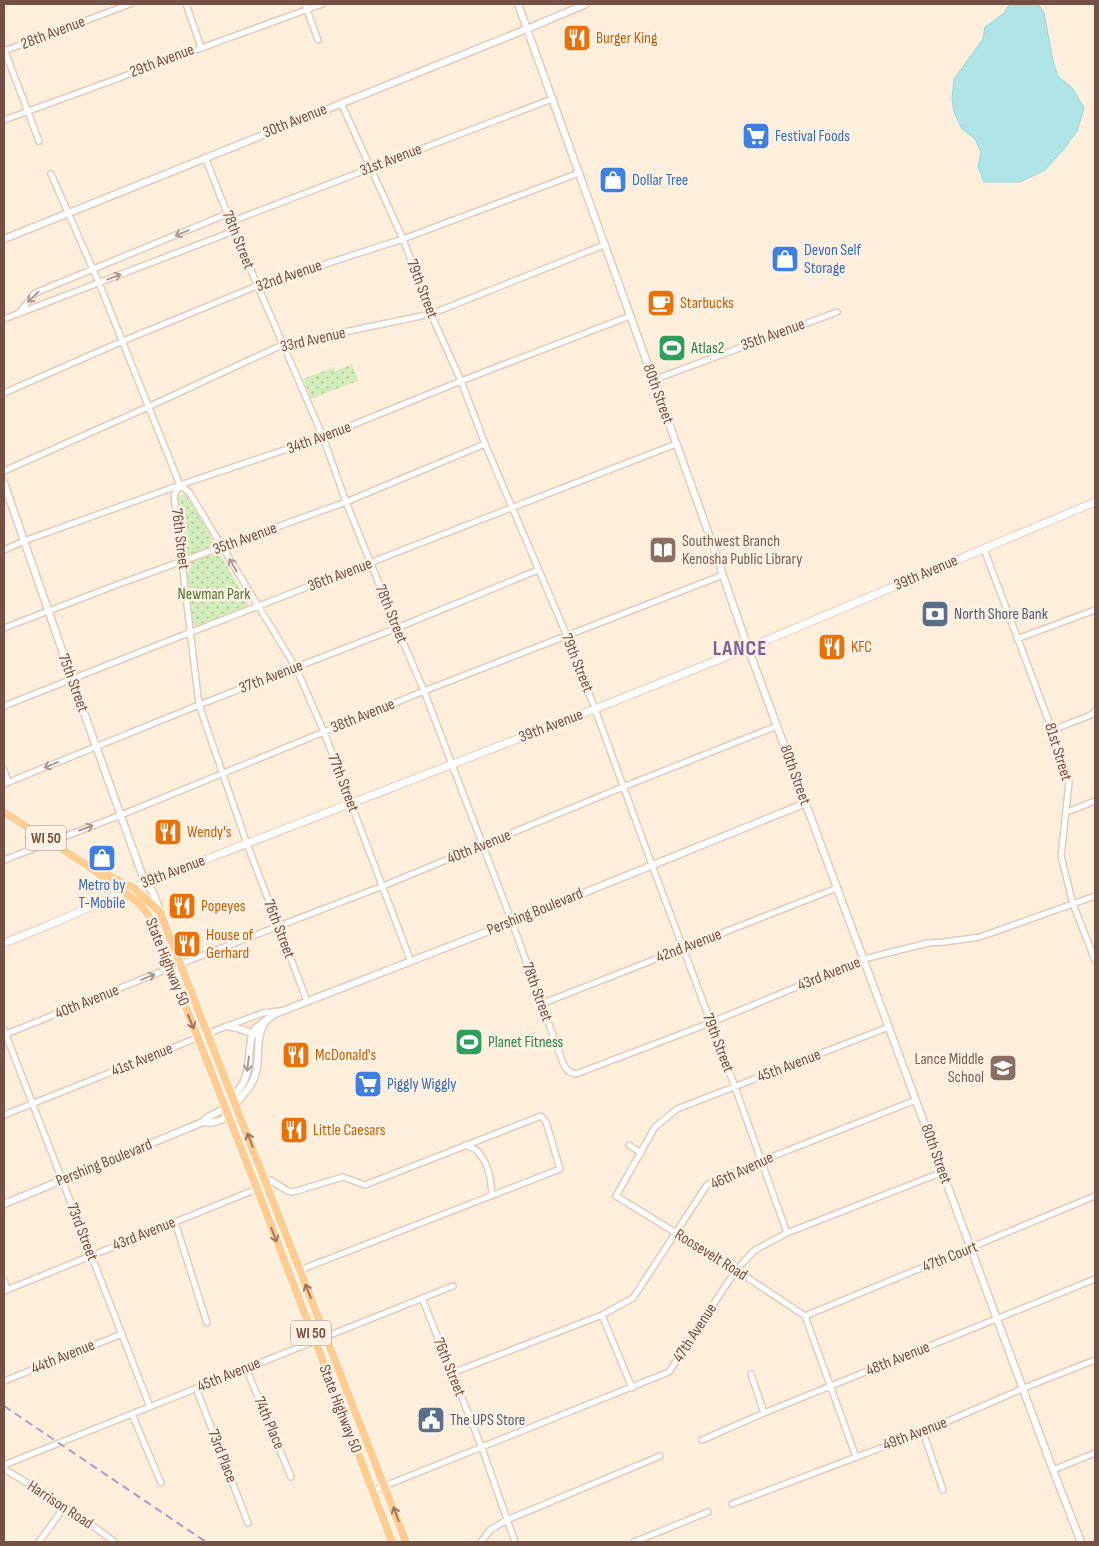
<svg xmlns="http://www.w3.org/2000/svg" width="1099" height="1546" font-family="'Sofia Sans Condensed',sans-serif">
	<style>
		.park { fill: url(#park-dots) }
		.water { fill: #b0e5e8; stroke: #96d6db }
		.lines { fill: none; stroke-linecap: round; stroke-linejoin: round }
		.minor-casing { stroke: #e4cbbb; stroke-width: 8 }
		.tertiary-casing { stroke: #e4cbbb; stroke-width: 9 }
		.secondary-casing { stroke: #eacbb8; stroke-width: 9 }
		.primary-casing { stroke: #fff; stroke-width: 10 }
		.minor { stroke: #fff; stroke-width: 5 }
		.tertiary { stroke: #fff; stroke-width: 6 }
		.secondary { stroke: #fff; stroke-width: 7 }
		.primary { stroke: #ffcd92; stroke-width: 8 }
		.rail { stroke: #af9cc6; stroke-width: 2; stroke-dasharray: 8 5; stroke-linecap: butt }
		.oneway { stroke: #ac978f }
		.oneway2 { stroke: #9e765b }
		.labels { text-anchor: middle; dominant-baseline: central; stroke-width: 5; stroke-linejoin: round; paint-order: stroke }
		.shield { fill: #fff2e4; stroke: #9e8174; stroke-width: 1 }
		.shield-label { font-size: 15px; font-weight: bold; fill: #745144 }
		.street-label { font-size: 16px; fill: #745144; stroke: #fff2e4 }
		.food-label { font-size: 16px; fill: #c56008; stroke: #fff2e4; text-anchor: start }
		.shop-label { font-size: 16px; fill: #366cbe; stroke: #fff2e4; text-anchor: start }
		.leisure-label { font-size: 16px; fill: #27864d; stroke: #fff2e4; text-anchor: start }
		.education-label { font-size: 16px; fill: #785e54; stroke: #fff2e4; text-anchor: start }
		.park-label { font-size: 16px; fill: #507539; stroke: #fff2e4 }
		.service-label { font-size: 16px; fill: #4e5e75; stroke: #fff2e4; text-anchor: start }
		.district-label { font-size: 21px; font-weight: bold; letter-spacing: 1px; fill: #805f99; stroke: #fff2e4 }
	</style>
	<defs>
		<pattern id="park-dots" width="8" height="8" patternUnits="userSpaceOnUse" patternTransform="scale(1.25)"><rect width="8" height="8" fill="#d3ecbb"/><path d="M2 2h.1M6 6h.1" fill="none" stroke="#b0c29a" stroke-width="1.8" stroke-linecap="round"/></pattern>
	</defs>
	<rect width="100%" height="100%" fill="#feeedc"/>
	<path class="park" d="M352,364L358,381L311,399L303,379L334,367L335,371Z
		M186,493L213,541C212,551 197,553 189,556L184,552L177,497Z
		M215,552L220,554L248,603L246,610L199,627H196L193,622L186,567L189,563Z"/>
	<path class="water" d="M1010,4H1038L1044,13L1053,61L1058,76L1073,89L1084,108L1077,131L1064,149L1045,170L1020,182H984L978,167L981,152L975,139L962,129L954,112L952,99L954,79L983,39L985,27L1003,14Z"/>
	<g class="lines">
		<defs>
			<path id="minor" d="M186,4L201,47
				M305,4L318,40
				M4,49L39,141
				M4,51L130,4
				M341,103L403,239L431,314L461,381L485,444L567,636L595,709L652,865L735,1087L787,1233
				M4,120L322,4
				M205,157L234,231L323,437L346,502L397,628L424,691L512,922L563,1063C566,1070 569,1073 576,1074L710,1023L864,959L928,943L944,942L980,937L1095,896
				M51,174L99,283L180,485
				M230,222L552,99
				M19,313L35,293L227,214
				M4,319L234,231
				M653,380L837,312
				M4,393L123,341L257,286L403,239L579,173
				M4,471L148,407L282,345L431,314L604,245
				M180,485L189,492L296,668L324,732L411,962
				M180,486L174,495L199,705L247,844L307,1001
				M984,549L1052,730L1069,782L1061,856L1073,904L1095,960
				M4,550L24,541L180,485L323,437L461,381L630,316
				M4,628L119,584L346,502L485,444
				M1017,639L1095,610
				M4,706L153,647L676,444
				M1052,730L1091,715L1095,711
				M4,770L8,782
				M4,784L199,705L397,628L538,570
				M1067,812L1095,801
				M4,860L126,813L424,691L723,575
				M180,964L383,886L623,787L777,726
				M541,1004L837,888
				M4,1030L150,1407
				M4,1035L170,968
				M4,1115L222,1028L263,1013L279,1011
				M465,1145C468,1147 474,1148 476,1150C489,1162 491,1180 492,1196
				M629,1145L641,1153
				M270,1180L288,1191L293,1192L343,1177L365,1185L541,1116L546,1122L560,1169L300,1270
				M175,1222L207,1323
				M4,1280L7,1289
				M4,1291L257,1189
				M422,1298L482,1448L515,1542
				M602,1315L632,1388
				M805,1316L736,1270L616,1196L655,1127L677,1109L889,1027
				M805,1316L1095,1196
				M805,1316L856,1457
				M246,1368L291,1477
				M452,1373L602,1315L633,1298L707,1185L761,1161L916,1100
				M751,1374L764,1413
				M4,1381L122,1334
				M196,1388L248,1523
				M132,1414L161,1483
				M923,1432L943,1490
				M702,1440L764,1413L1095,1279
				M4,1465L453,1286
				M4,1469L65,1506L115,1542
				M1053,1470L1095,1453
				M372,1491L669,1372L736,1270L755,1250L787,1233L943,1172
				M732,1504L923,1432L1024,1388L1095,1360
				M39,1542L65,1506
				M481,1542L490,1530L507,1520L660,1456
				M634,1542L708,1512"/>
			<path id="tertiary" d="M518,4L706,526L748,648L1053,1470L1081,1542
				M4,239L527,29L586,4
				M4,483L72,679L145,883L153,892L160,911
				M227,1026L237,1028L257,1035
				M203,1122C207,1115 216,1115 222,1109C229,1102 237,1093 242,1085C253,1067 246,1040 256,1028C259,1025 271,1017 275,1014L512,922L806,803
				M4,1204L203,1122C211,1124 223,1121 229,1115C232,1113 233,1109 235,1105C243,1094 253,1086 256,1072C260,1056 255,1037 265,1022"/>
			<path id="secondary" d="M4,943L49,925L145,883L595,709L748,648L1095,502"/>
			<path id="primary" d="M4,812C40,836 78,857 113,884C132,899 140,900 153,923L257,1189L392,1542
				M108,875L134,888L160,912L406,1542"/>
		</defs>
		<use href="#minor" class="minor-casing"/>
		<use href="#tertiary" class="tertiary-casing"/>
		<use href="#secondary" class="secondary-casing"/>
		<use href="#primary" class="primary-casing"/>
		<use href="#minor" class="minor"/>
		<use href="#tertiary" class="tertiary"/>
		<use href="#secondary" class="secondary"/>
		<use href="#primary" class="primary"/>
		<path class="rail" d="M4,1406L206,1542"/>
	</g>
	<defs><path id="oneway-shaft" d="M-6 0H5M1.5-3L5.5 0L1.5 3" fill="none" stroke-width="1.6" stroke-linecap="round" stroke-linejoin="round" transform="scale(1.25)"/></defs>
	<g class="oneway">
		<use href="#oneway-shaft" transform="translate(182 233) rotate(158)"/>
		<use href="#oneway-shaft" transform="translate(114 277) rotate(-21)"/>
		<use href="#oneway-shaft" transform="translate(33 297) rotate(136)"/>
		<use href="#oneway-shaft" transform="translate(233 565) rotate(-120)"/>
		<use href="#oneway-shaft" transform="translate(51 765) rotate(158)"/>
		<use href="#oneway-shaft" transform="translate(86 828) rotate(-21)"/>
		<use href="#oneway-shaft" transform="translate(148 977) rotate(-22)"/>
		<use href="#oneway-shaft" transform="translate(248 1064) rotate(97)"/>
	</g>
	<g class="oneway2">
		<use href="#oneway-shaft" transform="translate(191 1022) rotate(68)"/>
		<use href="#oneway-shaft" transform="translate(250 1140) rotate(-111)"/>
		<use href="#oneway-shaft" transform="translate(274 1235) rotate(69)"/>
		<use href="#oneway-shaft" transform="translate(308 1291) rotate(-112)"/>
		<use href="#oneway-shaft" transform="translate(396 1514) rotate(-111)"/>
	</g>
	<defs>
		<symbol id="restaurant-square" viewBox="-11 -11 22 22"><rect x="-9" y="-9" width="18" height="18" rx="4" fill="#e8710a" stroke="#fff2e4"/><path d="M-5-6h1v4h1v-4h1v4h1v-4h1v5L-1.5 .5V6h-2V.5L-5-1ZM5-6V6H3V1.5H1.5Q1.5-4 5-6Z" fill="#fff"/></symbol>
		<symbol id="supermarket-square" viewBox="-11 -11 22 22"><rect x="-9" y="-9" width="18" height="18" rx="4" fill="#3f7fe0" stroke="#fff2e4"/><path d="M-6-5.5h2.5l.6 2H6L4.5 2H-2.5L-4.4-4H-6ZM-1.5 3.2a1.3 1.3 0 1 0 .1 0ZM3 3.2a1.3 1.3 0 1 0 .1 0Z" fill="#fff"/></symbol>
		<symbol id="shop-square" viewBox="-11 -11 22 22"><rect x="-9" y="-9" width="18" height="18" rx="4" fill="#3f7fe0" stroke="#fff2e4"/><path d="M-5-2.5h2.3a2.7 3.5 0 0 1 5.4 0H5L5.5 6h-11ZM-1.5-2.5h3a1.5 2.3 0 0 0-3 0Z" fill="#fff"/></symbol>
		<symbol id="cafe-square" viewBox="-11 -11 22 22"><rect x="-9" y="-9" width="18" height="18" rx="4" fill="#e8710a" stroke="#fff2e4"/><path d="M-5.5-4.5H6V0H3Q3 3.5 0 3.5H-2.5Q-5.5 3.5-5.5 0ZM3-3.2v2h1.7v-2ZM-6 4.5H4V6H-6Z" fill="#fff"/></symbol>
		<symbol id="stadium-square" viewBox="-11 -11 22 22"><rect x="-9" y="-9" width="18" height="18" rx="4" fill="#2e9e5b" stroke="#fff2e4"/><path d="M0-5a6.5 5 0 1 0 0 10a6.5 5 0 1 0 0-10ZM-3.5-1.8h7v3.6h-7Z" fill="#fff"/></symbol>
		<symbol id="library-square" viewBox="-11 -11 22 22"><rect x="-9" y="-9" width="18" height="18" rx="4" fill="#8d6e63" stroke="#fff2e4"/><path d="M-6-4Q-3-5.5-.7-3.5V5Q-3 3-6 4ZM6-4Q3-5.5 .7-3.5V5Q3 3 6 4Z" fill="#fff"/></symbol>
		<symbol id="bank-square" viewBox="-11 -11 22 22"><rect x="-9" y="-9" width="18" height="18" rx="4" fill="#5c6f8a" stroke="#fff2e4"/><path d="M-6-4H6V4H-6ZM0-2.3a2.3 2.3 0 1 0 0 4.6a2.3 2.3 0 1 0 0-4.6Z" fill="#fff"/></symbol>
		<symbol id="school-square" viewBox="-11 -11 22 22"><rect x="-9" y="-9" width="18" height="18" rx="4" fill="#8d6e63" stroke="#fff2e4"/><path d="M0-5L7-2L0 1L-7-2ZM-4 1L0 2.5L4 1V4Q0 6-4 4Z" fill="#fff"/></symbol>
		<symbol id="civic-square" viewBox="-11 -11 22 22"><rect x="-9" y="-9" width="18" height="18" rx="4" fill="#5c6f8a" stroke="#fff2e4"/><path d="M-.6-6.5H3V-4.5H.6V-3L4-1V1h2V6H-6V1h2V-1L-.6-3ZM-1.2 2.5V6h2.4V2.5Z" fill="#fff"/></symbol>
	</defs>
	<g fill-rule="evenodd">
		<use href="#restaurant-square" x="561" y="22" width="32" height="32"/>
		<use href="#supermarket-square" x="740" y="120" width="32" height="32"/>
		<use href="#shop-square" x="597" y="164" width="32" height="32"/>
		<use href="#shop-square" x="769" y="243" width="32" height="32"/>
		<use href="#cafe-square" x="645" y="287" width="32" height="32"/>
		<use href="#stadium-square" x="656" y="332" width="32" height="32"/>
		<use href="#library-square" x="647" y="534" width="32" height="32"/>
		<use href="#bank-square" x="919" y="598" width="32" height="32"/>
		<use href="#restaurant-square" x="816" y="631" width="32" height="32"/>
		<use href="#restaurant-square" x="152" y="816" width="32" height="32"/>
		<use href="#shop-square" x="86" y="842" width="32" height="32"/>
		<use href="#restaurant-square" x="166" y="890" width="32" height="32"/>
		<use href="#restaurant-square" x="171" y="928" width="32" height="32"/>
		<use href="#stadium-square" x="453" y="1026" width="32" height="32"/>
		<use href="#restaurant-square" x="280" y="1039" width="32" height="32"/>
		<use href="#school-square" x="987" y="1052" width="32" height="32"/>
		<use href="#supermarket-square" x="352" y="1068" width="32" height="32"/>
		<use href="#restaurant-square" x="278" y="1114" width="32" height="32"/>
		<use href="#civic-square" x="415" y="1404" width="32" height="32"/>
	</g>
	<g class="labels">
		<g class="shield">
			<rect x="26" y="825.5" width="40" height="25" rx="4"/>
			<rect x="291" y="1320.5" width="40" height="25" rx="4"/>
		</g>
		<g class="shield-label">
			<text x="46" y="838">WI 50</text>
			<text x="311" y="1333">WI 50</text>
		</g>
		<g class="street-label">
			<text transform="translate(53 33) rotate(-21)">28th Avenue</text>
			<text transform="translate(162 61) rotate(-21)">29th Avenue</text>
			<text transform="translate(295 121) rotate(-22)">30th Avenue</text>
			<text transform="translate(391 160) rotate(-21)">31st Avenue</text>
			<text transform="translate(238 240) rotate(68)">78th Street</text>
			<text transform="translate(289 276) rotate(-19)">32nd Avenue</text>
			<text transform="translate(422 289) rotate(69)">79th Street</text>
			<text transform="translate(773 335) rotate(-20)">35th Avenue</text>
			<text transform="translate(313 340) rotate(-13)">33rd Avenue</text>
			<text transform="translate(658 394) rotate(70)">80th Street</text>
			<text transform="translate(319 438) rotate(-20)">34th Avenue</text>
			<text transform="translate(180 539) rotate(83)">76th Street</text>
			<text transform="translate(245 539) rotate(-20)">35th Avenue</text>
			<text transform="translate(926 573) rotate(-23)">39th Avenue</text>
			<text transform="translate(340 575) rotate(-21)">36th Avenue</text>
			<text transform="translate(391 614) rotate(68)">78th Street</text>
			<text transform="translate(577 663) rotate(68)">79th Street</text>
			<text transform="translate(271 677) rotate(-21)">37th Avenue</text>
			<text transform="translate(73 683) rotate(70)">75th Street</text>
			<text transform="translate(363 716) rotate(-22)">38th Avenue</text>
			<text transform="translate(551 726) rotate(-21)">39th Avenue</text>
			<text transform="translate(1058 752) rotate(73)">81st Street</text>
			<text transform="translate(795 775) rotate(70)">80th Street</text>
			<text transform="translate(343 783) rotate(69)">77th Street</text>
			<text transform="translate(479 847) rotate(-22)">40th Avenue</text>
			<text transform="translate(173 872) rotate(-21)">39th Avenue</text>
			<text transform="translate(535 912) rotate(-22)">Pershing Boulevard</text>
			<text transform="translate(279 929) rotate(69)">76th Street</text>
			<text transform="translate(689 946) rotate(-21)">42nd Avenue</text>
			<text transform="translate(167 962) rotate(68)">State Highway 50</text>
			<text transform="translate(829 974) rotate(-22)">43rd Avenue</text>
			<text transform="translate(537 992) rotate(70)">78th Street</text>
			<text transform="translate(87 1002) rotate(-22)">40th Avenue</text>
			<text transform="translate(718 1043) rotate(69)">79th Street</text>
			<text transform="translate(142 1060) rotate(-22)">41st Avenue</text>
			<text transform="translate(789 1066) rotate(-21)">45th Avenue</text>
			<text transform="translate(936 1154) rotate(70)">80th Street</text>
			<text transform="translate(104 1163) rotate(-22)">Pershing Boulevard</text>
			<text transform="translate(742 1171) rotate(-25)">46th Avenue</text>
			<text transform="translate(82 1232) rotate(69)">73rd Street</text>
			<text transform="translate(144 1234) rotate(-22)">43rd Avenue</text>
			<text transform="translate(711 1255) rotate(32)">Roosevelt Road</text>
			<text transform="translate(950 1257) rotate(-22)">47th Court</text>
			<text transform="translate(695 1333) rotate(-57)">47th Avenue</text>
			<text transform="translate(63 1357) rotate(-22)">44th Avenue</text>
			<text transform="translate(898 1359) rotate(-22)">48th Avenue</text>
			<text transform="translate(449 1367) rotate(68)">76th Street</text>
			<text transform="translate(229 1375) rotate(-22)">45th Avenue</text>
			<text transform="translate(340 1409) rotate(69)">State Highway 50</text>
			<text transform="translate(269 1423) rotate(67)">74th Place</text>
			<text transform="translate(915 1434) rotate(-21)">49th Avenue</text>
			<text transform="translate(222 1456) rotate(69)">73rd Place</text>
			<text transform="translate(60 1505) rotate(33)">Harrison Road</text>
		</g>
		<g class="food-label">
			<text x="596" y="38">Burger King</text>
			<text x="680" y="303">Starbucks</text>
			<text x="851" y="647">KFC</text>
			<text x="187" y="832">Wendy's</text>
			<text x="201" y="906">Popeyes</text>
			<text x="206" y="935">House of<tspan x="206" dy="18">Gerhard</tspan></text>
			<text x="315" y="1055">McDonald's</text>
			<text x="313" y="1130">Little Caesars</text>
		</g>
		<g class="shop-label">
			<text x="775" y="136">Festival Foods</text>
			<text x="632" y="180">Dollar Tree</text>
			<text x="804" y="250">Devon Self<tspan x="804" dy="18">Storage</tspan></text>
			<text x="102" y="885" text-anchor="middle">Metro by<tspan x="102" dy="18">T-Mobile</tspan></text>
			<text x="387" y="1084">Piggly Wiggly</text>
		</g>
		<g class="leisure-label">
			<text x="691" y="348">Atlas2</text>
			<text x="488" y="1042">Planet Fitness</text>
		</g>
		<g class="education-label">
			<text x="682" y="541">Southwest Branch<tspan x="682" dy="18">Kenosha Public Library</tspan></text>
			<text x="984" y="1059" text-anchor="end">Lance Middle<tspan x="984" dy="18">School</tspan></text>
		</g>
		<g class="park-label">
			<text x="214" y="594">Newman Park</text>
		</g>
		<g class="service-label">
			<text x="954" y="614">North Shore Bank</text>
			<text x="450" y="1420">The UPS Store</text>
		</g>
		<g class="district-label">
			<text x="740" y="648">LANCE</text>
		</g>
	</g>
	<rect width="1099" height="1546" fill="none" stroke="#745144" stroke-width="10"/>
</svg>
